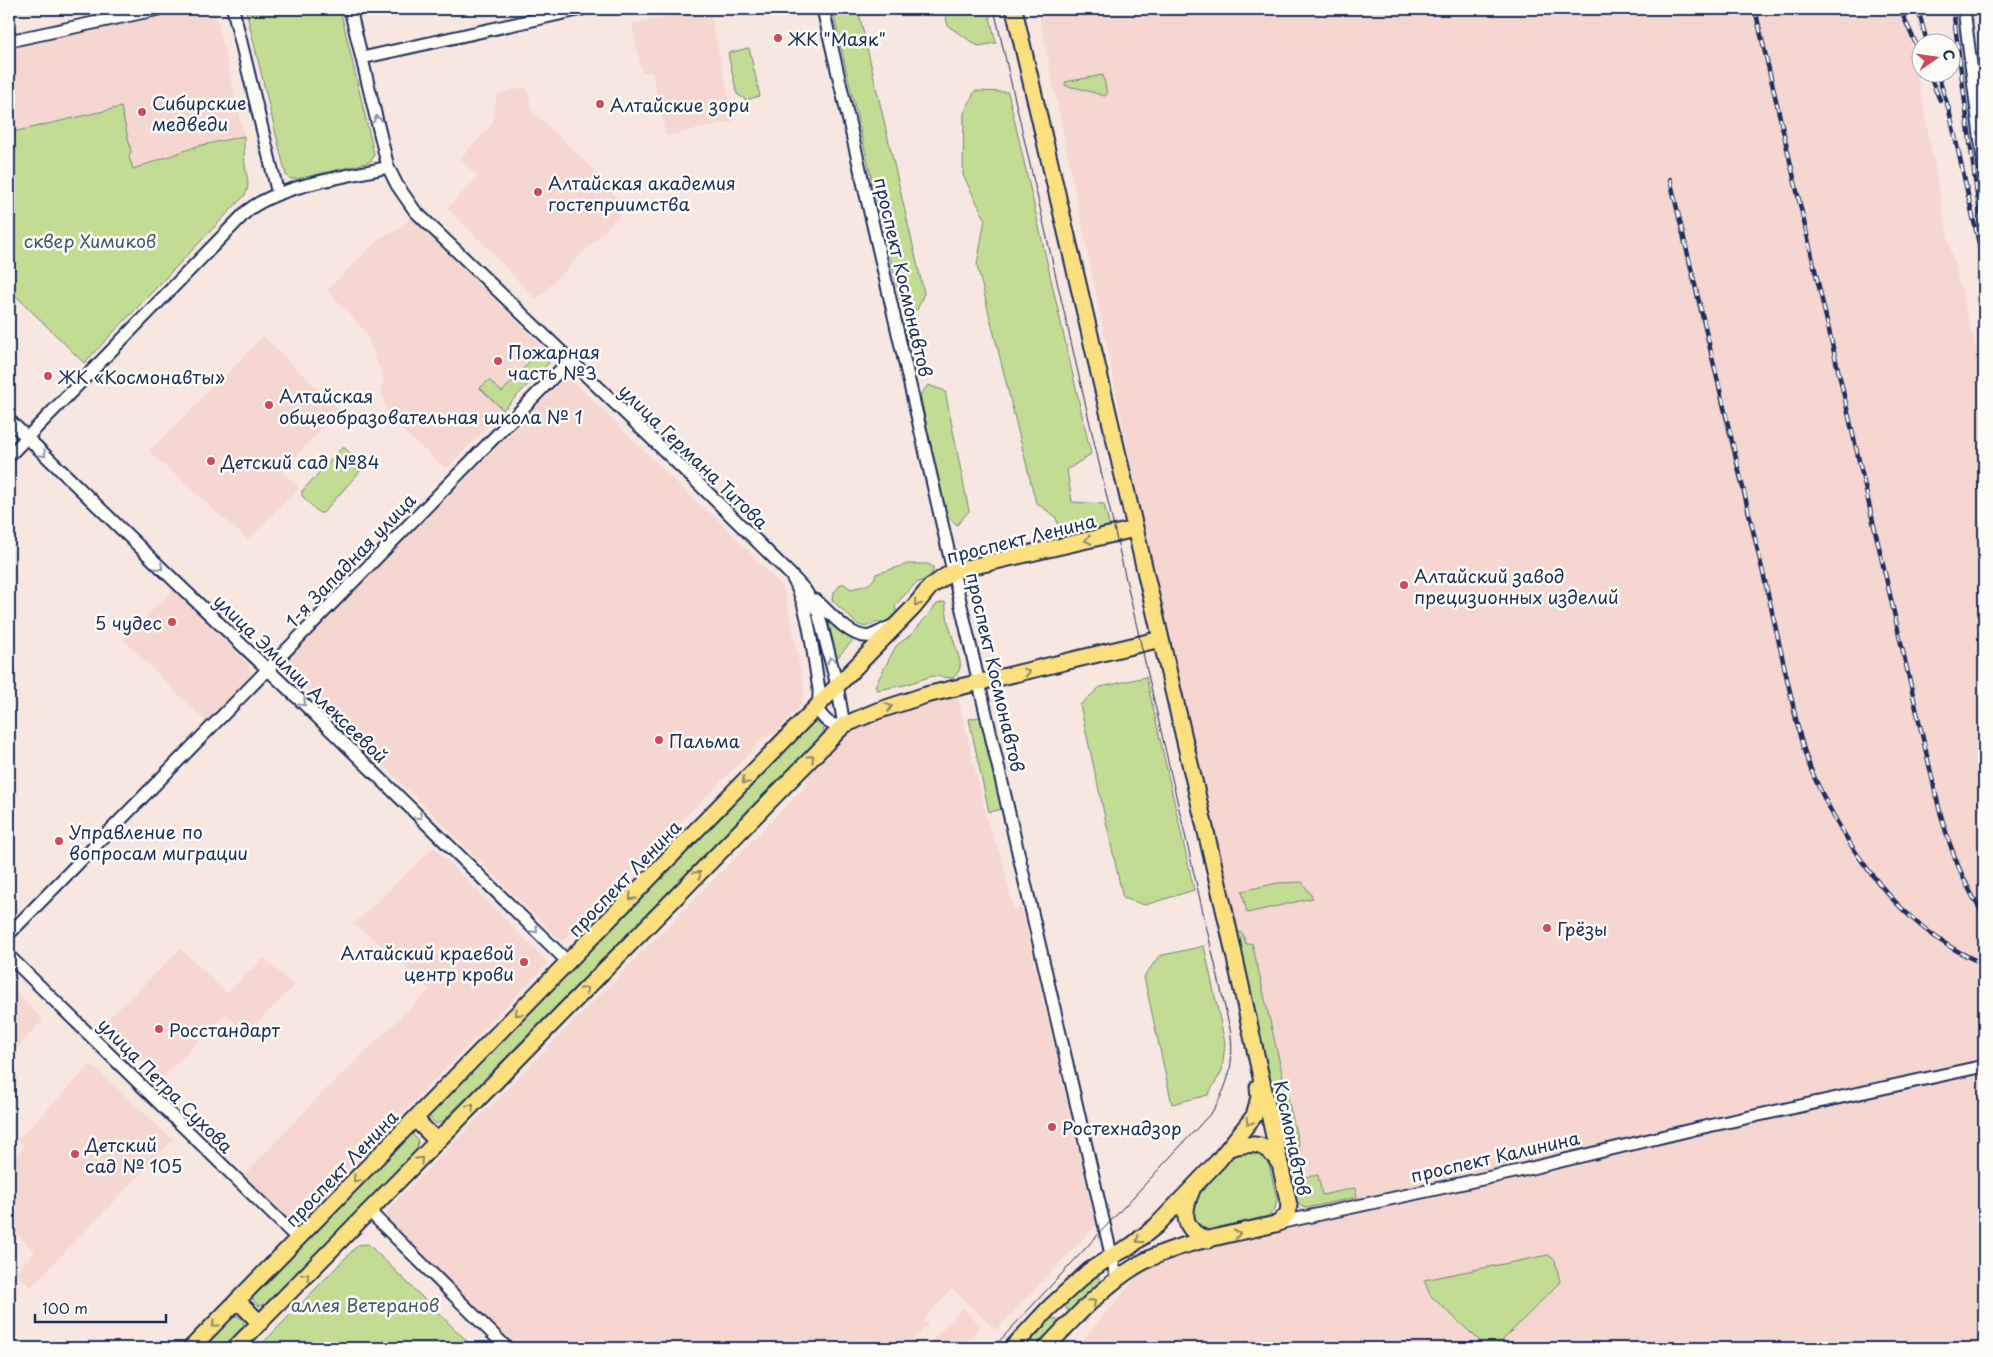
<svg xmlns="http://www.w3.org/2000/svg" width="1993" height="1357" font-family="'Playpen Sans',sans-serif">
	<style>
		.built { fill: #f5d6d1 }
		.green { fill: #c3dc93; stroke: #6f8678 }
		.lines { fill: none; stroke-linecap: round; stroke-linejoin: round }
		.minor-casing { stroke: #1b2f5e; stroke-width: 15 }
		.major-casing { stroke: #1b2f5e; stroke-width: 19 }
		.minor { stroke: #fdfcf7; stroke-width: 11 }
		.major { stroke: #fce080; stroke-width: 15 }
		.tram { stroke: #1b2f5e; stroke-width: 1 }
		.rail-casing { stroke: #1b2f5e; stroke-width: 4.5 }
		.rail { stroke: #fdfcf7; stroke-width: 2.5; stroke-dasharray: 8; stroke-linecap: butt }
		.oneway { stroke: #8c96aa }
		.oneway2 { stroke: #8c886f }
		.poi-dot { fill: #d1495b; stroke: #fdfcf7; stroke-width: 2 }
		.labels { text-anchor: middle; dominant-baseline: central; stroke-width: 5; stroke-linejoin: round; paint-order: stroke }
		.poi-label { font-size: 18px; fill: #1b2f5e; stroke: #fdfcf7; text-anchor: start }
		.park-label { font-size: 18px; fill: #455a6b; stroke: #fdfcf7 }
		.street-label { font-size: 18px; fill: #1b2f5e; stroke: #fdfcf7 }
	</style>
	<rect width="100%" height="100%" fill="#f8e6e1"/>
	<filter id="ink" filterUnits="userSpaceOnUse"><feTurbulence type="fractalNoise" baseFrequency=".02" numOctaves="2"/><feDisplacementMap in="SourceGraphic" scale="10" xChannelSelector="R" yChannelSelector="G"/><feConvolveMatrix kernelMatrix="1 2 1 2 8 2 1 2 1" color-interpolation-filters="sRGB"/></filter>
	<g filter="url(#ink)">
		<path class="built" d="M194,9L215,10L244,136L198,146L133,170L129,157L131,150L120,107L9,133V49Z
			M709,9L734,121L666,136L652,72H642L632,24Z
			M1038,9H1905L1948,239L1984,380V1348H1076L1142,1271L1188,1251L1302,1226L1141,514Z
			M526,87L532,111L588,164L627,208L536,300L488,248L447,208L478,177L460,159L492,124L497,94Z
			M412,217L543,347L549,355V363L544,369L446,469L394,423L386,409L381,387L385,382L365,331L327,290L382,237L398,229Z
			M263,336L339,410L282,471L299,488L248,540L149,451L200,401L219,375L224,378Z
			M563,380H572L698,504L713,515L780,584L786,597L804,687L802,704L775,733L765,737L562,942L282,665Z
			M174,589L249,665L250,676L206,722L123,639Z
			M957,693L988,824L1001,856L1013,909L1021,907L1096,1225L996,1330L952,1289L924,1319L928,1325L906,1348H515L391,1224L387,1216L389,1208L806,786L808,774L834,747L857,728L880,717Z
			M434,847L548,963L298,1220L290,1221L244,1176L314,1101L429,990L394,955L354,924Z
			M181,949L227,993L264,958L294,986L246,1034L226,1014L162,1078L105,1022Z
			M9,985L43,1020L9,1056Z
			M91,1064L173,1140L31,1287L15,1273L35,1252L9,1225V1163L25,1147L18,1140Z
			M962,1308L981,1326L961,1348H925Z"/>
		<path class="green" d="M247,9H340L374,154L372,160L366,163L297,179H291L286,175L246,11Z
			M832,9H858L924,293L917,310L900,300Z
			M944,9H988L996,43L978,46L948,26Z
			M749,48L760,96L746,100L737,94L728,53Z
			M1103,75L1107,94L1105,96L1078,88L1066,86L1065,82Z
			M975,91L1008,92L1091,454L1067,470L1072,502L1104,504L1110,528L1063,535L1055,516L1036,503L977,265L985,219L963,175L964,113Z
			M121,107L131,151L129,157L133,169L198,146L244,136C244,145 244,155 245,164C246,176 251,184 245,195L84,363L9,289V133Z
			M543,347L549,355V363L503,410L480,388L489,380L502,392Z
			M928,385L945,391L969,511L957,525L947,516L920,395Z
			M342,448H345L362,465V469L323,513H319L302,496V491Z
			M908,564H928L933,567V572L928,579L916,583L897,603L895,606C898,614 894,617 888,623L878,622L865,627L857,624L832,600L833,594L841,584H844L851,589C862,586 873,586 876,574Z
			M945,602L948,622L960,661C961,669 959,672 953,678L932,676L905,685L877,690L875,686L896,646L913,633L937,604Z
			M828,619L841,632L853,640L837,658Z
			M1146,677L1194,890L1145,905L1123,898L1080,705L1100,687Z
			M983,716L1003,809L989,812L969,719Z
			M818,722L824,727L822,736L443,1121L436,1124L430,1118L431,1110L810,723Z
			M1302,882L1313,898L1247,913L1242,891L1278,883Z
			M1239,932L1243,934L1246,944L1252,943L1304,1168L1303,1173L1289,1176L1236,934Z
			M1204,946L1225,1043L1222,1071L1208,1095L1172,1104L1144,977L1159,956Z
			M412,1134L418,1140L417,1149L268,1304L259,1306L253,1300L254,1292L403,1137Z
			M1248,1148L1267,1156L1277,1199L1275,1209L1268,1216L1205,1231L1194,1225L1192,1211L1196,1195L1231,1158L1240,1150Z
			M1318,1175L1322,1195L1355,1188L1357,1197L1306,1208C1293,1204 1293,1192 1290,1180Z
			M368,1244L474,1348H258L358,1245Z
			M1548,1255L1555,1260L1560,1282L1498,1345L1485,1346L1430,1295L1424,1280Z
			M1093,1272L1102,1282L1076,1309L1071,1311L1066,1309L1065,1302Z
			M238,1316L244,1321L242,1330L224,1348H200L229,1318Z
			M1049,1318L1057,1320L1059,1324L1039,1348H1019Z"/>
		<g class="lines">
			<defs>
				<path id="minor" d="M233,9L278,194
					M350,9L388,167L397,185L415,211L701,486L791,575L805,590L818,612L837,685L844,725C828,726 825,720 816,708L819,698V689C813,655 809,604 791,575
					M823,9L1117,1280
					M1964,9L1984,167
					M9,41L159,9
					M362,58L582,9
					M9,420L182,588L303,703L568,962
					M9,456L247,211C280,185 346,177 388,167
					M816,600C828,611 852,640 870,636C877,634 885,629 892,626
					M9,934L570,360
					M9,956L298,1239
					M369,1211L507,1348
					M1279,1223L1519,1171L1695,1129L1984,1066"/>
				<path id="major" d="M1014,9L1227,922L1289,1205L1288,1213L1279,1223C1237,1234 1181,1241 1143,1262C1109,1280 1072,1320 1046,1348
					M415,1119L437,1141
					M1230,1148C1252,1142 1266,1142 1279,1163
					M1192,1190C1182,1213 1182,1231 1209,1240
					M238,1301L260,1323
					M191,1348L913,608L930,587L953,571L1135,529
					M235,1348L844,725L877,711L926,695L1161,639
					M1012,1348L1049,1308L1089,1271L1112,1256L1131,1246L1156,1226L1218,1161L1254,1116L1259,1097L1258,1087"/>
			</defs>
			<use href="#minor" class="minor-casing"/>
			<use href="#major" class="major-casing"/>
			<use href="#minor" class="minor"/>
			<use href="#major" class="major"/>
			<path class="tram" d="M993,1348L1212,1112C1229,1085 1235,1061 1230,1029L994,9"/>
			<defs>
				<path id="rail" d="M1755,9L1939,808C1949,846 1962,882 1984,915
					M1900,9L1920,53
					M1918,9L1927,42
					M1953,9L1977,195L1984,234
					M1928,72L1940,100
					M1937,72L1949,110L1984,266
					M1670,179C1703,317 1736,455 1768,594C1776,628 1783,662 1791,696C1797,725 1803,754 1816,781C1851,856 1904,931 1984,964"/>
			</defs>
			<use href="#rail" class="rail-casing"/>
			<use href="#rail" class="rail"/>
		</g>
		<defs><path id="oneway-chevron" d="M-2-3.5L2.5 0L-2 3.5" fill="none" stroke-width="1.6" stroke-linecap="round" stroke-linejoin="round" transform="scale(1.25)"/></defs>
		<g class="oneway">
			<use href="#oneway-chevron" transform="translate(377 119) rotate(-104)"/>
			<use href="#oneway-chevron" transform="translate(43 454) rotate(45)"/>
			<use href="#oneway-chevron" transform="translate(160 567) rotate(44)"/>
			<use href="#oneway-chevron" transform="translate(831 660) rotate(-104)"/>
			<use href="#oneway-chevron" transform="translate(303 703) rotate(44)"/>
			<use href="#oneway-chevron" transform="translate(419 816) rotate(44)"/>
			<use href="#oneway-chevron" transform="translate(535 930) rotate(45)"/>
		</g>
		<g class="oneway2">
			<use href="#oneway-chevron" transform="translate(1088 540) rotate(168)"/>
			<use href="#oneway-chevron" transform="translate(917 603) rotate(129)"/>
			<use href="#oneway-chevron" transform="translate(1027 672) rotate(-13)"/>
			<use href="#oneway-chevron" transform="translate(889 707) rotate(-17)"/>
			<use href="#oneway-chevron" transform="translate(811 758) rotate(-46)"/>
			<use href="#oneway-chevron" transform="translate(745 781) rotate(134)"/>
			<use href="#oneway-chevron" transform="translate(698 874) rotate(-46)"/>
			<use href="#oneway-chevron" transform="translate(632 897) rotate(134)"/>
			<use href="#oneway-chevron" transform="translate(585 990) rotate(-46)"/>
			<use href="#oneway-chevron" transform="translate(518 1013) rotate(134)"/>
			<use href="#oneway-chevron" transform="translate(471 1107) rotate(-46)"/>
			<use href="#oneway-chevron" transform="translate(1249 1122) rotate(123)"/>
			<use href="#oneway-chevron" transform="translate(420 1160) rotate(-46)"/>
			<use href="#oneway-chevron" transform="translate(356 1179) rotate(134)"/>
			<use href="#oneway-chevron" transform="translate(1237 1234) rotate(-13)"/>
			<use href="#oneway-chevron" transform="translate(1139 1240) rotate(144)"/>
			<use href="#oneway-chevron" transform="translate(306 1276) rotate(-46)"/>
			<use href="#oneway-chevron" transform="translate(1093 1302) rotate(-42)"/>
			<use href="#oneway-chevron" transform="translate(215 1324) rotate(134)"/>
		</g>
	</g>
	<g class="poi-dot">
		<circle cx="778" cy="38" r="5"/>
		<circle cx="600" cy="104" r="5"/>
		<circle cx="142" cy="112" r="5"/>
		<circle cx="538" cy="192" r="5"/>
		<circle cx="498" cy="361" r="5"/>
		<circle cx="48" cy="376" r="5"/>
		<circle cx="269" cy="405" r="5"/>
		<circle cx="211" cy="461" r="5"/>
		<circle cx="1404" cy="585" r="5"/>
		<circle cx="172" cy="622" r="5"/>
		<circle cx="659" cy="740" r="5"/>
		<circle cx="59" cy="841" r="5"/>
		<circle cx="1547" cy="928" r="5"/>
		<circle cx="524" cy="962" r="5"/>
		<circle cx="159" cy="1029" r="5"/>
		<circle cx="1052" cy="1127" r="5"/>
		<circle cx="75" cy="1154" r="5"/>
	</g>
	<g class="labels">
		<g class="poi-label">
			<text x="788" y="38">ЖК "Маяк"</text>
			<text x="152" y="102">Сибирские<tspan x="152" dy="21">медведи</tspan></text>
			<text x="610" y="104">Алтайские зори</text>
			<text x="548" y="182">Алтайская академия<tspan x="548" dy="21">гостеприимства</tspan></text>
			<text x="508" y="351">Пожарная<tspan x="508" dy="21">часть №3</tspan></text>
			<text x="58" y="376">ЖК «Космонавты»</text>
			<text x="279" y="395">Алтайская<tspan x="279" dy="21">общеобразовательная школа № 1</tspan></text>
			<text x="221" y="461">Детский сад №84</text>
			<text x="1414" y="575">Алтайский завод<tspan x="1414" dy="21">прецизионных изделий</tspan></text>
			<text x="162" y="622" text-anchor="end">5 чудес</text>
			<text x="669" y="740">Пальма</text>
			<text x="69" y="831">Управление по<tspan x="69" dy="21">вопросам миграции</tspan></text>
			<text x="1557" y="928">Грёзы</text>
			<text x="514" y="952" text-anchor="end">Алтайский краевой<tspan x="514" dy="21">центр крови</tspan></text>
			<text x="169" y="1029">Росстандарт</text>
			<text x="1062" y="1127">Ростехнадзор</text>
			<text x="85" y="1144">Детский<tspan x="85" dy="21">сад № 105</tspan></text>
		</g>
		<g class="park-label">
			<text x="90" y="240">сквер Химиков</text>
			<text x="365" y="1304">аллея Ветеранов</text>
		</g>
		<g class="street-label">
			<text transform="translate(904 277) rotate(77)">проспект Космонавтов</text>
			<text transform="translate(694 456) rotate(44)">улица Германа Титова</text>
			<text transform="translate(1021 538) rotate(-14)">проспект Ленина</text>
			<text transform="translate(350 560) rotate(-46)">1-я Западная улица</text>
			<text transform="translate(996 672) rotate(77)">проспект Космонавтов</text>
			<text transform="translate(301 678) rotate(44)">улица Эмилии Алексеевой</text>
			<text transform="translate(624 878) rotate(-46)">проспект Ленина</text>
			<text transform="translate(166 1085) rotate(45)">улица Петра Сухова</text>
			<text transform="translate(1293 1138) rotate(78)">Космонавтов</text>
			<text transform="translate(1495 1156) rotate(-13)">проспект Калинина</text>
			<text transform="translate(341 1168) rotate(-46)">проспект Ленина</text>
		</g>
	</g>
	<rect width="1993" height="1357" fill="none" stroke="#fdfcf7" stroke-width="30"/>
	<rect x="15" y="15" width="1963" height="1327" fill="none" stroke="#1b2f5e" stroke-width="2" filter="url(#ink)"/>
	<g transform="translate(1936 58) rotate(77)"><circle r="24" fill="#fdfcf7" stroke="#a3aaba"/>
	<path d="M0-4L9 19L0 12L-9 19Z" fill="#d1495b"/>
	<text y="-8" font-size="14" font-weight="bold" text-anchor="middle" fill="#1b2f5e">С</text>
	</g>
	<path d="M35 1314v8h131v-8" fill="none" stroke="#1b2f5e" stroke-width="2.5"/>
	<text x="42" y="1314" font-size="15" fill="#1b2f5e" stroke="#fdfcf7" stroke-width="4" paint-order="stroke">100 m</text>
</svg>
